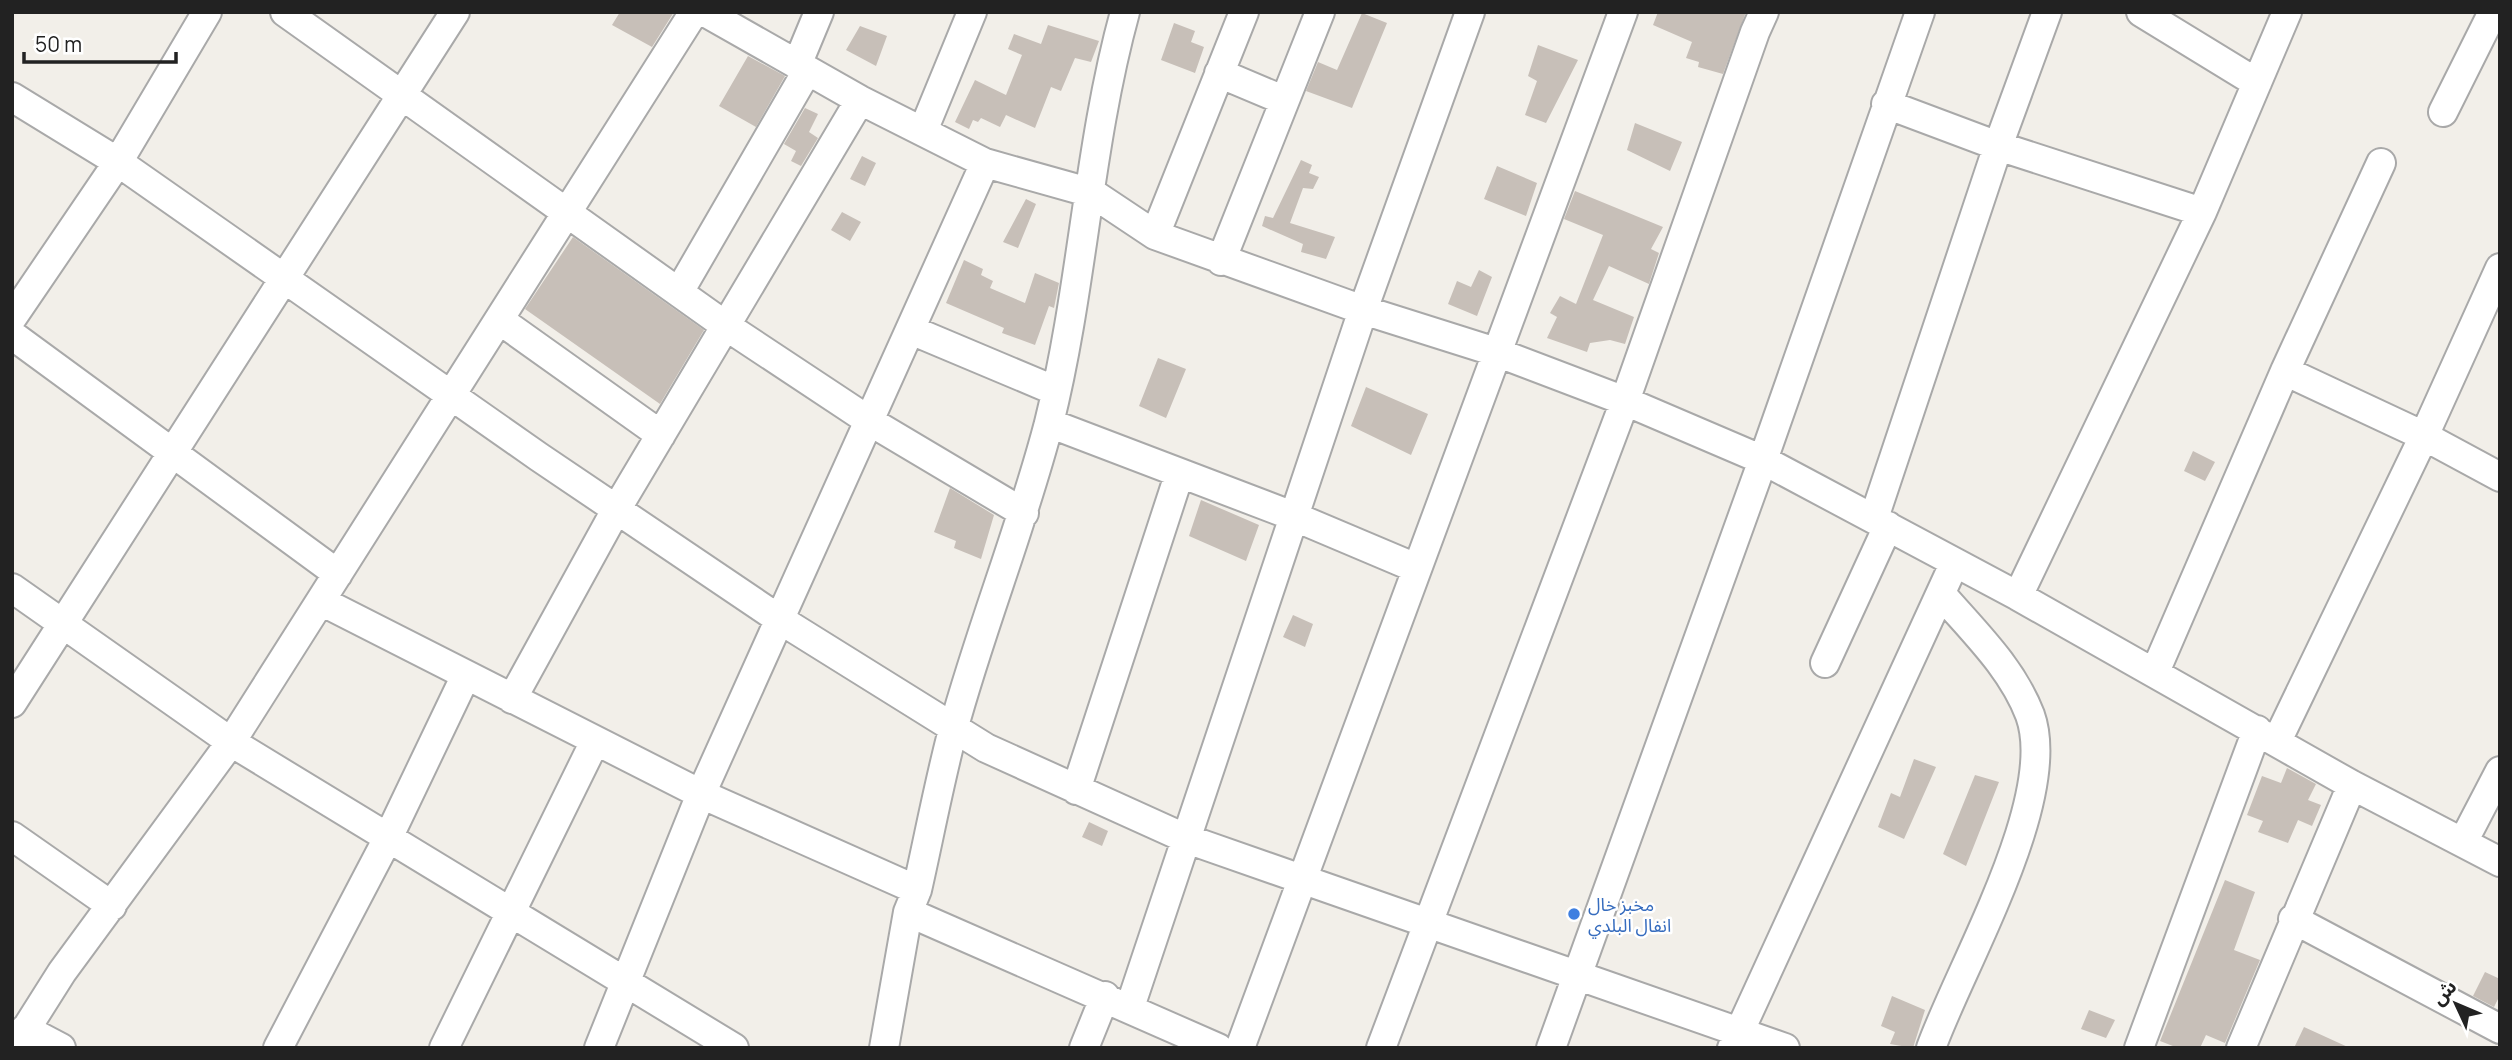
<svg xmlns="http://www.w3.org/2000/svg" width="2512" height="1060" font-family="Manrope,'Noto Sans Arabic',sans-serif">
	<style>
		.building { fill: #c7bfb8 }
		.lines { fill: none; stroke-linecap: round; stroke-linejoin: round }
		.minor-casing { stroke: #a9a9a9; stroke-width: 32 }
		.minor { stroke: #fff; stroke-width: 28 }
		.shop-dot { fill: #3f7fe0; stroke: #fff; stroke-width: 2.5 }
		.labels { text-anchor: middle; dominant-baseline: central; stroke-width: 5; stroke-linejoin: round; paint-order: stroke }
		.shop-label { font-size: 18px; fill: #366cbe; stroke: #fff; text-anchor: start }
	</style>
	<rect width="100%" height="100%" fill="#f2efe9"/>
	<path class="building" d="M620,12H674L652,47L612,25Z
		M1658,12H1746L1723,74L1698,67L1699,62L1686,58L1692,42L1653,25Z
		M1362,13L1387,23L1352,108L1306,91L1318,62L1337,70Z
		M1174,23L1195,31L1191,42L1204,47L1195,73L1161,60Z
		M1048,25L1099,41L1091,62L1075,58L1061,91L1051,87L1035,128L1006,115L1000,127L981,118L978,122L973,120L969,129L955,122L975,80L1006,95L1022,55L1008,49L1014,34L1041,44Z
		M860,26L887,36L876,66L846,50Z
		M1538,45L1578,60L1546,123L1525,115L1537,81L1528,76Z
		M748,56L785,76L756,127L719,106Z
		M805,108L818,114L809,132L818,138L801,166L791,161L796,151L784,144Z
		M1635,123L1682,142L1670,171L1627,150Z
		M862,156L876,163L865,186L850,179Z
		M1301,160L1312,165L1309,173L1319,177L1313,189L1303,188L1290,223L1335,237L1326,259L1301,252L1303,244L1262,226L1265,216L1273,218Z
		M1497,166L1537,183L1526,216L1484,199Z
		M1575,191L1663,227L1651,249L1659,253L1649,284L1609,266L1593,300L1634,317L1625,344L1610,340L1590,343L1587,352L1547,338L1557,317L1550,313L1560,296L1576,304L1603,235L1564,219Z
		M1026,199L1036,204L1018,248L1003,242Z
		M842,212L861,222L850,241L831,230Z
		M573,237L704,330L660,404L525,309Z
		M964,260L983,269L981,275L993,281L990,288L1025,303L1035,273L1059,283L1054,308L1049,306L1035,345L1002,333L1004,328L946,303Z
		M1479,270L1492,277L1477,316L1448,304L1457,281L1471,287Z
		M1158,358L1186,369L1166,418L1139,406Z
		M1366,387L1428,414L1411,455L1351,426Z
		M2193,451L2215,462L2205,481L2184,471Z
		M950,488L994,515L981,559L954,548L956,541L934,532Z
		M1201,500L1259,525L1246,561L1189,536Z
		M1293,615L1313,624L1305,647L1283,637Z
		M1914,759L1936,767L1904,839L1878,827L1891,793L1900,797Z
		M2287,768L2316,784L2308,800L2321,805L2312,826L2298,820L2288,843L2258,832L2263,821L2247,815L2262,776L2281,783Z
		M1975,775L1999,782L1966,866L1943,854Z
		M1089,822L1108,831L1102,846L1082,837Z
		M2225,880L2255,892L2234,950L2260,960L2225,1043L2206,1035L2200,1048H2178L2160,1041Z
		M2485,972L2500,979V995L2494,1007L2473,996Z
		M1892,996L1925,1010L1913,1048L1890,1044L1895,1032L1881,1026Z
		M2089,1010L2115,1020L2106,1038L2081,1029Z
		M2304,1027L2350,1048H2294Z"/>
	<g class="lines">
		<defs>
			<path id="minor" d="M285,12L726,326L871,422L1024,513
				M705,12L860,100L985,163L1092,193L1155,235L1363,310L1496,352L1625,401L1763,460L2018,596L2352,785L2500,862
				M2141,12L2257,83
				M797,65L819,12
				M1219,73L1283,100
				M12,97L118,162L539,457L779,619L986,748L1187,839L1785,1048
				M1886,104L1998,146L2202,212
				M2443,112L2493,12
				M923,131L972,12
				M1155,235L1244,12
				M1221,261L1320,12
				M679,292L807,71
				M12,318L118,162L207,12
				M501,321L661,435
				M911,330L1056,391
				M12,335L338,574
				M2285,371L2424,436L2500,477
				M1049,423L1293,516L1416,568
				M1874,518L1998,146L2047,12
				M12,588L231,742L734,1048
				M2018,596L2202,212L2287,12
				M321,601L701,794L917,890
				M1825,663L1888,526
				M2155,672L2285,371L2381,163
				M512,699L616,510L860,100
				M12,703L455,12
				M2277,741L2424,436L2500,268
				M1076,790L1179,475
				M12,836L112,906
				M2463,842L2500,771
				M908,912L1218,1048
				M2293,919L2500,1029
				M1130,1007L1363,310L1470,12
				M25,1029L61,1048
				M14,1048L62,972L231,742L694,12
				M278,1048L388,838L466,675
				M444,1048L595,741
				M599,1048L701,794L985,163
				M884,1048L908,912L917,890C929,837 939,783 953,730C981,627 1022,527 1049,423C1083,287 1088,146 1125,12
				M1084,1048L1105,996
				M1240,1048L1623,12
				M1381,1048L1625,401L1755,32L1764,12
				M1551,1048L1763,460L1920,12
				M1732,1048L1954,564
				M1931,1048C1960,967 2060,798 2030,715C2012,668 1975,633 1942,595
				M2139,1048L2257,730
				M2241,1048L2352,785"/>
		</defs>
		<use href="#minor" class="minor-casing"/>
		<use href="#minor" class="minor"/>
	</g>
	<circle class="shop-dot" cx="1574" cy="914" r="7"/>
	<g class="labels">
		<g class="shop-label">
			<text x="1588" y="904">مخبز خال<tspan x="1588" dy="21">انفال البلدي</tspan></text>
		</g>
	</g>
	<rect width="2512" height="1060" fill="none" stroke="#222222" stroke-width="28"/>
	<g transform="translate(2456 1004) rotate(314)" stroke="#ffffff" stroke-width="5" paint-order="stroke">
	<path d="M0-5L12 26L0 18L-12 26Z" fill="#222222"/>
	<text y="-10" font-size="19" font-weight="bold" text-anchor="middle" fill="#222222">ش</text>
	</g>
	<path d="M24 52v10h152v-10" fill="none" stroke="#222222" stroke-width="3.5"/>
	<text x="35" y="52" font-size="21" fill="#222222" stroke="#ffffff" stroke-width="5" paint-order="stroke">50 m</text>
</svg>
